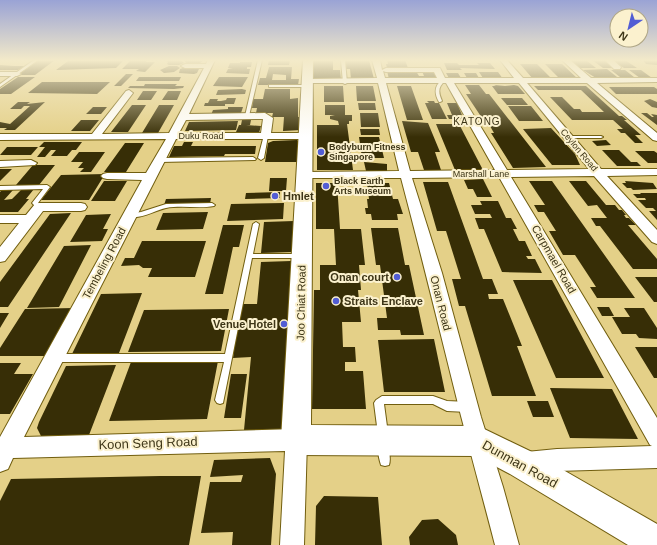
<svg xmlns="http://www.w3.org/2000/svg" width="657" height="545" font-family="Helvetica,sans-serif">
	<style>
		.building { fill: #372e06; fill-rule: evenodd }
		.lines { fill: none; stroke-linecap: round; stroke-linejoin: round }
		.lane-casing { stroke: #715e0f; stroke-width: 2 }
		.street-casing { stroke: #715e0f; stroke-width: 2 }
		.secondary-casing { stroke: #715e0f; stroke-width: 2 }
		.lane { fill: #fff; fill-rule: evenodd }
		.street { fill: #fff; fill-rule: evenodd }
		.secondary { fill: #fff; fill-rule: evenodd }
		.poi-dot { fill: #525dd4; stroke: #fbf1ce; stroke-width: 1.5 }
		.labels { text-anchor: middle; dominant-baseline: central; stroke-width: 4; stroke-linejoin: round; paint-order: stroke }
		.far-street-label { font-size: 9px; fill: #3d3517; stroke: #fbf1ce }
		.far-poi-label { font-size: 9px; font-weight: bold; fill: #3d3517; stroke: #fbf1ce; text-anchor: start }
		.far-neighbourhood-label { font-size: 10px; letter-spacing: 1px; fill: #3d3517; stroke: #fbf1ce }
		.poi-label { font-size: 11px; font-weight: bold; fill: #3d3517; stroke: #fbf1ce; text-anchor: start }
		.street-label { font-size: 11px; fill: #3d3517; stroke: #fbf1ce }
		.near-street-label { font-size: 13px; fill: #3d3517; stroke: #fbf1ce }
	</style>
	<rect width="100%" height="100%" fill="#e4d088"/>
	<path class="building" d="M39,60H55L35,75H18Z
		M124,60L116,68L56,70L68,61Z
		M131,60H147L146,62H155L145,72L136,71L139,69H122Z
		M169,60H181L184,63L179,65H169L167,64L168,62L166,61Z
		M186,60H204L200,63H187L185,62Z
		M269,60H290L289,65H268Z
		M312,60H333V70H340L341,80L311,79Z
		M345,60H369L374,79H351L350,69H346Z
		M387,60H405L408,68H387L386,64H388Z
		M570,60H586L596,68H580Z
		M592,60H603L614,68H603Z
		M612,60H625L637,68H624Z
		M643,60H657V65L646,64Z
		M240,62H252L251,67H247V69H250L249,74L226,73L228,69L233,68H228L230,63H240Z
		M444,63H457L459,65H479L477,63H490L495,69L460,68L462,70H447Z
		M520,64H537L552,79H533Z
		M545,64H562L578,79H560Z
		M0,65L14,66H25L18,70H0Z
		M169,66H177L180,68L174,72L164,73L160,70Z
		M269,67H292L291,79H299L298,85H258L260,78H266ZM273,74L286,75V80H272Z
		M183,68H192L199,69L197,73L194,74L179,73L180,69Z
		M607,69L617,77H614L616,78L607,77L596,78L583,70Z
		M611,70H625L634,77H620Z
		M629,70H641L652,78H640Z
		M387,71H416L419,76H424L422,71H436L440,78L389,79Z
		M479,72H498L503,79L483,78Z
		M446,73H458L461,78H449Z
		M464,73H476L479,78H467Z
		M126,74H133L121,86H114Z
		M18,77H35L11,94H0V89Z
		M139,77H181L179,81H136Z
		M219,77H248L242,87L213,86Z
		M42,82H110L97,94L28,93Z
		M145,84H177L175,86H184L183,88L174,89L128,88L130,86H144Z
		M465,85H479L486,94H489L546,167L513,168L491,133H494L490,126H493L489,121H484L466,94H471Z
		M494,85L505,86L514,85L518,86L525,94H498L492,86H496Z
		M324,86H343L344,102H324Z
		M356,86H373L376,101H357Z
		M397,86H411L423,120H407Z
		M534,86H586L619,116H622L627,120H624L641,135H635L643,143H635L625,133H621L617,129H623L613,120H572L550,97H562L574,109H580L582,112H604L581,90H538Z
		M609,87H654L657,89V94H616Z
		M242,89L246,90L245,94L216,95L218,90Z
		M265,89H290V99L298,98V117H301V130L283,131L284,117H272L273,113H256L257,108H252L253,99H263Z
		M143,91H157L151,100H137Z
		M168,91H181L177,100H162Z
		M227,98H236L234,104H225V106H204L205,103H208L210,99H218L217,101H221L226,100Z
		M501,98H522L528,105H507Z
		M650,99L657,102V108L652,107L644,101Z
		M427,101H434L435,103H439L447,119H432L425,103H429Z
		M18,102H30L27,104L45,102L15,130H4L7,128H0V122L10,124L30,106H24L21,109H10Z
		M358,103H375L376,110H359Z
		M447,103H457L462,115H452Z
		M132,105H146L128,132H111Z
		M159,105H174L158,133H142Z
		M325,105H345V115H352V121H349V124H347L353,170H317V125H339L338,121L330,119V116L335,115H325Z
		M508,106H531L543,121H519Z
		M93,107H107L101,114H86Z
		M228,107H243L241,113L211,115L213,110L228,109Z
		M360,113H378L380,127H361Z
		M641,113H647L652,117H654L651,114L657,115V125Z
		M447,115H458L459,117H464L465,119H449Z
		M81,120H99L90,131H71Z
		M242,120H251L250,125H241Z
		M238,121L236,130L185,131L189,122Z
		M402,121L428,123L440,152H435L441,170H424L418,152H411Z
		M436,124H459L483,170H455Z
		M239,125H246L261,126L259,133L236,132Z
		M551,128L575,154L580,165H552L523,129Z
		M360,129H379L380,135H361Z
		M359,137H379L384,158H362Z
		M297,140L299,142L298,162H265L268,143L273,141Z
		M606,140L611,145L597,146L592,141Z
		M44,142H82L76,150H72L67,156H51L56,150H51L45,157H37L45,147H39Z
		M184,142H193L191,146H256L255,154H225L224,156L169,157L174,146H182Z
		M125,143H144L126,172H104Z
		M7,147H38L31,155H0Z
		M602,150H619L631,162H637L641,166H617Z
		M635,151H654L657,153V163H648Z
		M79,152H105L91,172H80L84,168H78L83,162H71Z
		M364,162L387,164V171H366Z
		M33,165H55L39,185H16Z
		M0,169H12L0,181Z
		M105,174L89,200H41L61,175Z
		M270,178H287L286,191H269Z
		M483,179L492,197H477L473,189H468L464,180Z
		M104,181H127L115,201H91Z
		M529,181H552L635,298H597L590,287H596L575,255H563L549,231H556L544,212H538L534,205H545Z
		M569,181H586L606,205H615L619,210H622L626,215H624L626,218H629L636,225H628L657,259V269H633L600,226H596L591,218H607L597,205L588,206Z
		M625,181L653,183L657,189L633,190L631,188H627L622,183H626Z
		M423,182H448L483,279H492L498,294H488L489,299H503L522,346H517L536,396H492L465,306H459L452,279H461L446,231H437Z
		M316,183H337L340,229H361L365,265H359L361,290H358L361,322H342L343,347H355L356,362H345V371H363L366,409H312L314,290H320V265H336L334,229H316Z
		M367,183H389L393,199H398L403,214H397L398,220H372L371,214H366L365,208H368L367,199H369Z
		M34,189L26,199H29L18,212H0V192L2,190H13L4,200L12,199L21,190Z
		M280,192V198L245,199L246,193Z
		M640,193H657V220L649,211H656L653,208H646L638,200H646L645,198H637L633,194H641Z
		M211,198L210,204L164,205L166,199Z
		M480,201H498L506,218H511L517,229H513L519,241H525L532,256H526L528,259H535L542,273L502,272L484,229H479L475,218H492L490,214H475L471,205H482Z
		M284,203L283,219L227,221L231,204Z
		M208,212L203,229L156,230L163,213Z
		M71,213L8,307H0V282L50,214Z
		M111,214L103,229H108L102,241L70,242L86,215Z
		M294,221L293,252L261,253L264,222Z
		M223,225H244L239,247H233L223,294H205Z
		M371,228H398L405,265H409L424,335H401L400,330H378L377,318H387L380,265H376Z
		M142,241H206L195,277H148L152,268H143L139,265L121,266L125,258H134Z
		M91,245L59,307L27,308L64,246Z
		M291,261L286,422L280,430H244L251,357L233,358L240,304H257L261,262Z
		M635,277H657V302H654Z
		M513,280H552L604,378H556Z
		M142,293L119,353L72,354L101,294Z
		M597,307H609L614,316H602Z
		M74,308L49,356H0V348L25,309Z
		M624,308H644L657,328V339L639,338L636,334H622L612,317H630Z
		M229,309L221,351L128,352L144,310Z
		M0,313H9L0,328Z
		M434,339L445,392H384L378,340Z
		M635,347H657V378H654Z
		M218,361L207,419L109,421L131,362Z
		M0,363H21L14,374H33L10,414H0Z
		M116,365L89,435L41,436L37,428L39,422L66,366Z
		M231,374H247L241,418H224Z
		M550,388L612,389L638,439L570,438Z
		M527,401H548L554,417H533Z
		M270,458L276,474L271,545H232L233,532L201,533L210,482H241L243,475L210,477L214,460Z
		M160,476H201L189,545H0V501L11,479Z
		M324,496L378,497L382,545H315L316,506Z
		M438,519L456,535L458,545H410L409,537L422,520Z"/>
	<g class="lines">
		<defs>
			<path id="lane" d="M34,60H38L0,87V84Z
				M258,60H262L249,116L247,117L245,116Z
				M341,60H345L347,83L345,84L343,83Z
				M442,80L445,81C438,87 438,92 442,101L440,102H439C434,93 434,86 442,80Z
				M270,85H307L309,86L307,87H269V85Z
				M264,135L268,136L264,158L261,160L258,158Z
				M567,136H601L603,137L601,138H569L567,137Z
				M253,157L256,159L255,160L160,162L157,160L160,158Z
				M47,185L50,187L38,203L42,207L39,209L37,208L32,203L43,189L0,190V186Z
				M212,203L215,205L214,206C199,209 182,205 166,208C156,210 136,222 127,215L128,214L141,212L166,204Z
				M256,222L259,224L253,254H299L302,256L299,258H252L223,403L220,404L217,403L215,400L224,362H55L52,361L51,358L52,355L55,354H225L253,224Z
				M382,396H433L447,401L468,402L471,404L473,407L471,410L468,412L447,411L433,404H384L388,434L386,437L383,439L380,437L378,434L374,403L376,400Z
				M383,442L387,443C389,450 391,459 389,465L385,466L381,465C379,459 377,450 379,443Z"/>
			<path id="street" d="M208,60H215L189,114L265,113L273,118L271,133H307L312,136L307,139H176L24,437L296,429L303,433L307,440L304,545H280L285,451L13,458L8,469L0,472V437L142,180L107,179L103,178L101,176L103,174L107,173H146L166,139L0,140V134H92L126,91L129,90L133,93L102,134L169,133L204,68H185L181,66L185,64H206ZM263,119L261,133H179L186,120Z
				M372,60H380L382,70L386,68H440L445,78H514L500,60H507L523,78H581L562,60H570L591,78H657V82L597,83L657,133V141L653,140L587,83H527L601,169H657V175L607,176L657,230V244L652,242L594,176L511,177L657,418V468L557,471L526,474L518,471L515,463L518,455L526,452L557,449L652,446L650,445L499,177L412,178L442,273L481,417L503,487L519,545H495C484,502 472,459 461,416C441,336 422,257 401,178H306L302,177L300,175L302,173L306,172L399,171L378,83H308L304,81L308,79L377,78ZM383,71L386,72H434L437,78H385ZM386,83H446L495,170L410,171ZM454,83H519L589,169L507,170Z
				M605,60H613L621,67L620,69H614Z
				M0,72H17L21,74L17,76H0Z
				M31,160L37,163L35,165L0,167V161Z
				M39,203H81L85,204L87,207L85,210L81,211H43L5,261L0,262V247L19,223H0V215H26L35,204Z"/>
			<path id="secondary" d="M303,60H313L311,425L478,426L532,452L657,524V545H628L510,474L476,456L296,455L286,450L281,440Z"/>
		</defs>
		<use href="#lane" class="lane-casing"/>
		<use href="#street" class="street-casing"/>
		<use href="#secondary" class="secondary-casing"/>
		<use href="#lane" class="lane"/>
		<use href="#street" class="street"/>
		<use href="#secondary" class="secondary"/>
	</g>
	<linearGradient id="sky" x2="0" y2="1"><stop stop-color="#9aa3d5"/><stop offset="0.44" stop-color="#f3eac9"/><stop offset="1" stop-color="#f3eac9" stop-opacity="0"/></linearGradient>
	<rect width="657" height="137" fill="url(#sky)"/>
	<g class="poi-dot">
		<circle cx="321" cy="152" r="4"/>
		<circle cx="326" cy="186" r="4"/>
		<circle cx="275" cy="196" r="4"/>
		<circle cx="397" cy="277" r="4"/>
		<circle cx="336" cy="301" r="4"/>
		<circle cx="284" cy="324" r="4"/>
	</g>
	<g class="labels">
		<g class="far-street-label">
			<text x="201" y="136">Duku Road</text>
			<text transform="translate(579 150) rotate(50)">Ceylon Road</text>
			<text x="481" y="174">Marshall Lane</text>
		</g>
		<g class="far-poi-label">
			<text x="329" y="147">Bodyburn Fitness<tspan x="329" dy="10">Singapore</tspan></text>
			<text x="334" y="181">Black Earth<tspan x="334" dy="10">Arts Museum</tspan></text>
		</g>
		<g class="far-neighbourhood-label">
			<text x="477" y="121">KATONG</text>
		</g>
		<g class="poi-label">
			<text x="283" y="196">Hmlet</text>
			<text x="389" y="277" text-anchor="end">Onan court</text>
			<text x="344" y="301">Straits Enclave</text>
			<text x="276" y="324" text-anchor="end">Venue Hotel</text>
		</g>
		<g class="street-label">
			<text transform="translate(554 259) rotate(60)">Carpmael Road</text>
			<text transform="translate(104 263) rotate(-62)">Tembeling Road</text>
			<text transform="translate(301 303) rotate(-89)">Joo Chiat Road</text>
			<text transform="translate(441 303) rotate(76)">Onan Road</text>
		</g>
		<g class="near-street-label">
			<text transform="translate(148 443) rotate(-2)">Koon Seng Road</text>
			<text transform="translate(520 464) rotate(29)">Dunman Road</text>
		</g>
	</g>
	<g transform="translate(629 28) rotate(215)"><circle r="19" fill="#fbf1ce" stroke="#afa685"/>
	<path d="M0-3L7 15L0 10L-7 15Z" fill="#525dd4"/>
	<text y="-6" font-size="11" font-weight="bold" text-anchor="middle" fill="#3d3517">N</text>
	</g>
</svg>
